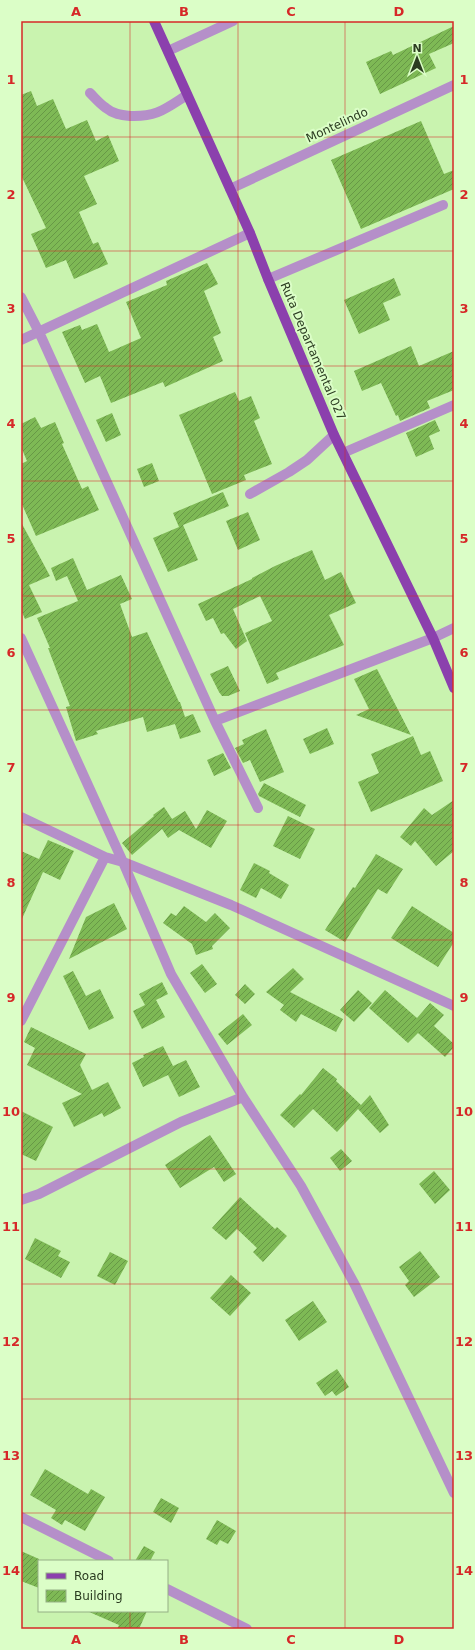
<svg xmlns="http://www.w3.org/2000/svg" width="475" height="1650" font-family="'DejaVu Sans',sans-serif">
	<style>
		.building { fill: url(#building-hatch) }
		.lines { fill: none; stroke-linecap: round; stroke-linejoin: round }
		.minor { stroke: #b58fc9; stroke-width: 10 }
		.major { stroke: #8b40ad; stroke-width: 10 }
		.grid { fill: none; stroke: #d62828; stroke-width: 1; stroke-opacity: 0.55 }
		.labels { text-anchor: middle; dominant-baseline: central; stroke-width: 4; stroke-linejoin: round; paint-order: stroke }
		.street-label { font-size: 12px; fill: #2b3c21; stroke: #dbfec7 }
		.neatline { fill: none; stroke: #d62828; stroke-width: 1.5 }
		.grid-label { font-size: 13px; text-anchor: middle; font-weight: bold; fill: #d62828 }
	</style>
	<defs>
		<pattern id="building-hatch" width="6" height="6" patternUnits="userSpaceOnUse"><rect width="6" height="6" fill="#7eb955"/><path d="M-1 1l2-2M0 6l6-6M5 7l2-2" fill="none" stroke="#679846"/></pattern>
	</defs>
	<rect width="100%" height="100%" fill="#c9f3af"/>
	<path class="building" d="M454,26V43L429,54L436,68L380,94L366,62L391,51L393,55Z
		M31,91L37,106L53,99L66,129L87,120L96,141L108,135L119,161L84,176L97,204L79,212L93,244L98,242L108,264L74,279L66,260L46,268L31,234L46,228L21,175V95Z
		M421,121L444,174L454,170V189L361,229L331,160Z
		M207,263L218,284L204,291L221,333L213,337L223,361L165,387L163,382L111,403L100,376L85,383L62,332L80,325L82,330L97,324L109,352L141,338L126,302L167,285L166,281Z
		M394,278L401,295L383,303L390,320L359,334L344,300Z
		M411,346L419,366L454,351V390L427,401L430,408L400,421L398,415L396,416L381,383L362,391L354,371Z
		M235,392L239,401L251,396L260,418L254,421L272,464L244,475L246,480L212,494L179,415Z
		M112,413L121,435L106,442L96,420Z
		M35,417L41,428L55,422L64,443L62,444L82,489L88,486L99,510L36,536L21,502V464L27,461L21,447V424Z
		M435,420L440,431L429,436L434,449L416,457L406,433Z
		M152,463L159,481L144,487L137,469Z
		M223,492L229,506L183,525L198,560L168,572L153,538L179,527L173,513Z
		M248,512L260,540L238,550L226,521Z
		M21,522L50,576L29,585L42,612L25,619L21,610Z
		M312,550L325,580L341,572L356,603L329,615L344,645L276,673L279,679L267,684L245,633L272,621L260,596L233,609L247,641L236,649L224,633L221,634L213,618L206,621L198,604L252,579V578L275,566Z
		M73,558L87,590L121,575L132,599L120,604L132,637L147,632L179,702H180L185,717L193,714L201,732L180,739L175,724L147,732L143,717L96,731L98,734L76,741L66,707L70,706L48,648H50L37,618L78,601L67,576L56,581L51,568Z
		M228,666L240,691L228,696H222L219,692L210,674Z
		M377,669L411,735L356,715L369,709L354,679Z
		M327,728L334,744L310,754L303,739Z
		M266,729L284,772L260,782L250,760L243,763L235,748L244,744L242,740Z
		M413,736L421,755L430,751L443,781L371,812L358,782L379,773L371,754Z
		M223,753L231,768L214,776L207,760Z
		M264,783L306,805L300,817L259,796L258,794Z
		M454,800V851L436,866L415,841L411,846L400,837L424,808L432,815Z
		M164,807L172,819L185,811L196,829L207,810L227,821L211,848L179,830L168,838L162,829L132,855L122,843L154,816L153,815Z
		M288,816L315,829L300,859L273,846Z
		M48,840L74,851L60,880L43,872L21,921V851L39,859Z
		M376,854L403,869L387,894L378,889L345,942L325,930L353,887L355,888Z
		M254,863L270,871L269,873L289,885L281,899L261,888L256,898L240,890Z
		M114,903L127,929L69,959L86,917Z
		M184,906L206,922L215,913L230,928L212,946L213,949L196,955L192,944L163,923L171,913L176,916Z
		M412,906L454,933V942L438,967L391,938Z
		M202,964L217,984L205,993L190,973Z
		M293,968L304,979L290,992L343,1019L336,1032L301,1014L296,1022L280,1010L284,1005L266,992Z
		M73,971L86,996L100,989L114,1018L89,1030L63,976Z
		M162,982L168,994L156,1000L165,1017L142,1029L133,1011L145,1005L139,994Z
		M245,984L255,994L245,1004L235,995Z
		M358,990L372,1003L354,1022L340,1010Z
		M385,990L417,1018L430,1003L444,1015L434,1026L454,1044V1047L445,1057L418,1033L408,1043L369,1008Z
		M243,1014L252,1025L227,1045L218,1034Z
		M31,1027L86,1054L80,1065L92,1090L108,1082L121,1108L104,1117L102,1113L74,1127L62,1103L82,1094L27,1065L35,1048L24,1042Z
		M163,1046L173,1066L186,1060L200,1087L179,1097L168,1075L143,1087L132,1063L144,1057L143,1055Z
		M323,1068L337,1079L336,1081L361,1105L370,1095L389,1125L380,1133L358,1109L337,1132L313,1109L294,1128L280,1115L300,1094L301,1095Z
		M21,1111L53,1127L36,1161L21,1154Z
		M210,1135L236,1174L224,1182L214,1167L180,1188L165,1165Z
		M341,1149L352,1161L340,1171L330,1158Z
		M434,1171L450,1190L435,1204L419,1184Z
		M240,1197L275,1229L277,1227L287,1236L263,1262L253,1252L257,1248L237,1229L226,1240L212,1228Z
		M35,1238L61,1251L58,1256L70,1262L61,1278L25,1259Z
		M420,1251L440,1277L414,1297L405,1285L409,1281L399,1267Z
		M110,1252L128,1261L115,1285L97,1276Z
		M231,1275L251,1293L230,1316L210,1298Z
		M313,1301L327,1322L299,1341L285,1320Z
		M337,1369L349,1387L336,1396L332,1391L325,1396L316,1383Z
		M45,1469L88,1494L91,1489L105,1497L85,1531L65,1520L62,1525L51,1518L56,1510L30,1495Z
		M161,1498L179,1508L171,1523L153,1512Z
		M217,1520L236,1531L228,1544L220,1540L217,1545L206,1539Z
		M144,1546L155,1552L150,1561H135Z
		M21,1551L39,1559V1588L21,1581Z
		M87,1611H147L139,1629H117L119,1625Z"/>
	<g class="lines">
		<path class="minor" d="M168,51L233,21
			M90,93C95,98 100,104 106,108C113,114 121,115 130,116C157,117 165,109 187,95
			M230,189L454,85
			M268,279L443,205
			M21,297L39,332L215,721L258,808
			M21,340L250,233
			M343,453L454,405
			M250,494L289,472L307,460L334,435
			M21,638L123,862L171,974L243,1097L301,1186L355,1285L454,1493
			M215,721L433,638L454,628
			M21,817L105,857L123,862L231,905L454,1006
			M21,1021L105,857
			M21,1200L39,1194L181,1122L243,1097
			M21,1517L109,1561
			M167,1589L247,1629"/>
		<path class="major" d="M154,21L250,233L268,279L334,435L433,638L454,688"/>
	</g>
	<path class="grid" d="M130,21V1561M238,21V1629M345,21V1629M21,137H454M21,251H454M21,366H454M21,481H454M21,596H454M21,710H454M21,825H454M21,940H454M21,1054H454M21,1169H454M21,1284H454M21,1399H454M21,1513H454M130,1611V1629"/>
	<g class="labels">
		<g class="street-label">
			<text transform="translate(337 125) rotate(-25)">Montelindo</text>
			<text transform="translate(313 351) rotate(67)">Ruta Departamental 027</text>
		</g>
	</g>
	<rect width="475" height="1650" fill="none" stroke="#dbfec7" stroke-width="44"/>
	<rect x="38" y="1560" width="130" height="52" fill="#dbfec7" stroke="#95b085"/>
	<rect x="46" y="1573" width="20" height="6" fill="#8b40ad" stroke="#95b085"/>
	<text x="74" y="1580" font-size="12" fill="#2b3c21">Road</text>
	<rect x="46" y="1590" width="20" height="12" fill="url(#building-hatch)" stroke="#95b085"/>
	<text x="74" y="1600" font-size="12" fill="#2b3c21">Building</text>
	<g transform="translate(417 58)" stroke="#dbfec7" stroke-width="3" paint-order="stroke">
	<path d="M0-3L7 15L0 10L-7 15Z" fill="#2b3c21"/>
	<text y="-6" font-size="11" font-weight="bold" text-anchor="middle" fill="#2b3c21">N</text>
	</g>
	<rect x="22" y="22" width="431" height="1606" class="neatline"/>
	<g class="grid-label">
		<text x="76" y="16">A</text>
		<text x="184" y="16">B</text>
		<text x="291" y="16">C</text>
		<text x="399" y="16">D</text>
		<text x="11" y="84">1</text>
		<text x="464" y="84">1</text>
		<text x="11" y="199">2</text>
		<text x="464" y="199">2</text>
		<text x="11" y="313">3</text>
		<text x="464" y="313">3</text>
		<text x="11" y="428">4</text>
		<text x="464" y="428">4</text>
		<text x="11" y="543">5</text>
		<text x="464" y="543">5</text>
		<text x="11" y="657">6</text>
		<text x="464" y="657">6</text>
		<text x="11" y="772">7</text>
		<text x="464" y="772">7</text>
		<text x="11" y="887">8</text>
		<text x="464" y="887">8</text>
		<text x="11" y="1002">9</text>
		<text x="464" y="1002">9</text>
		<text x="11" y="1116">10</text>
		<text x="464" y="1116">10</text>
		<text x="11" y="1231">11</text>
		<text x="464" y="1231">11</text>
		<text x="11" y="1346">12</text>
		<text x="464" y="1346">12</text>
		<text x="11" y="1460">13</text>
		<text x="464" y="1460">13</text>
		<text x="11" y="1575">14</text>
		<text x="464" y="1575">14</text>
		<text x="76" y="1644">A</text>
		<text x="184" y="1644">B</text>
		<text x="291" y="1644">C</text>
		<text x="399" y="1644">D</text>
	</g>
</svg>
